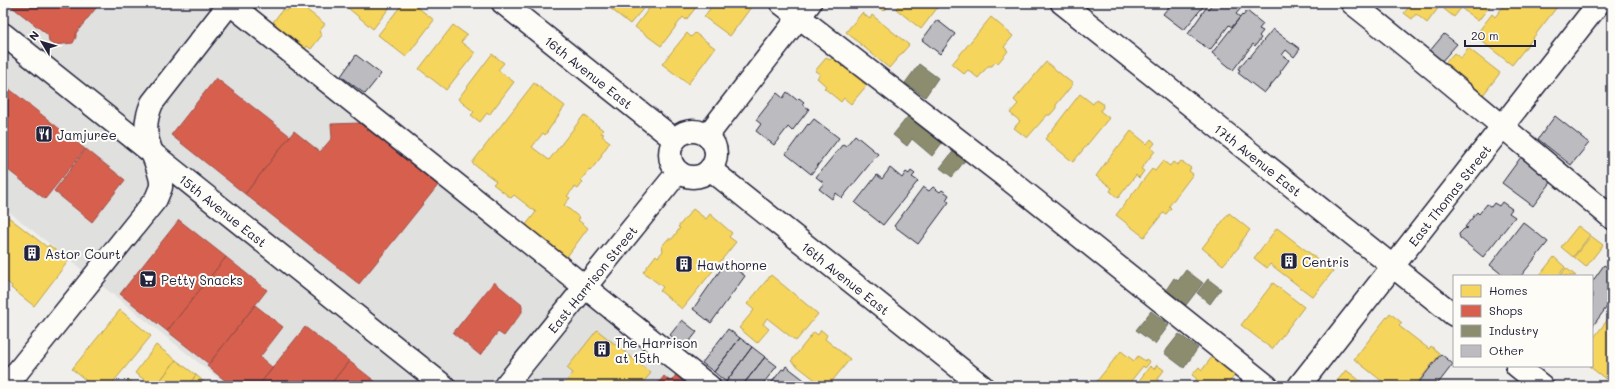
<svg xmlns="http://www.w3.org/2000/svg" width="1615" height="389" font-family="Mali,sans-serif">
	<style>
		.built { fill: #e0e0df }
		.homes { fill: #f6d55c; stroke: #b69f52 }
		.shops { fill: #d6604d; stroke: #a04d48 }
		.industry { fill: #8c8c6e; stroke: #6c6c5f }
		.building { fill: #bcbcc0; stroke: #22223b }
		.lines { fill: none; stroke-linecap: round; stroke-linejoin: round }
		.minor-casing { stroke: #22223b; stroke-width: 25 }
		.minor { stroke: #fdfcf7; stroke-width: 22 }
		.labels { text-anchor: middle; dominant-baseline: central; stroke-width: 4; stroke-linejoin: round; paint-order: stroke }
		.street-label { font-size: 13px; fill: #22223b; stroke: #fdfcf7 }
		.poi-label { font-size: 13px; fill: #22223b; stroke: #fdfcf7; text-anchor: start }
	</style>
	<rect width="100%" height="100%" fill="#f0efec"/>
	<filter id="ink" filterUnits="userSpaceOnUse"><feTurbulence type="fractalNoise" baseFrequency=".025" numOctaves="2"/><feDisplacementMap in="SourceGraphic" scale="8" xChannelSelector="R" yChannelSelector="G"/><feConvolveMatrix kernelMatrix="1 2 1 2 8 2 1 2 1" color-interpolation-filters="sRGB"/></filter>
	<g filter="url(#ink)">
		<path class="built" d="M3,3H222L697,386H228L3,207Z"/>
		<path class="homes" d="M294,3H298L325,24L319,32L322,35L311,49L307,46L304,50L275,27L277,25L273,22L283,9L287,11Z
			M352,3H393L373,29L348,8Z
			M403,3H412L434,20L406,57L378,35Z
			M607,3H648L630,24L606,5Z
			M653,3H693L697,6L686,20L683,17L661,46L635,27Z
			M714,3H754L730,36L704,17Z
			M874,3H893L891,5L890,4L884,11Z
			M900,3H941L921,29L896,9Z
			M1403,3H1442L1427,23L1416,14L1412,19L1404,13L1409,7Z
			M1449,3H1492L1478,21L1461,8L1454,17L1444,9Z
			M1506,3H1560L1512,65L1475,36L1492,14L1495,17Z
			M862,13L870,19L872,15L909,45L889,68L846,32Z
			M991,17L1013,36L1004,47L1008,51L998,63L995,62L992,66H988L978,78L968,70L964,74L952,64Z
			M453,25L467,35L461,42L475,53L446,90L419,69Z
			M687,33L691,37L695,33L715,48L688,84L662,64Z
			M1468,48L1500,73L1483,95L1444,64L1454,53L1461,58Z
			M492,54L504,63L498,70L514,82L489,115L487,113L480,122L471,115L474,112L458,99Z
			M835,54L865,79L862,82L867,85L851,104L844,98L841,102L824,88L826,86L817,78L820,74L815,71L826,58L830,60Z
			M1046,62L1073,84L1056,105V108L1050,115H1047L1027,138L1014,128L1020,121L1010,113L1018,104L1014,100Z
			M534,83L565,106L545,135L543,133L532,147L549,160L584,115L603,130L601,133L604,134L602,136L610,142L601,155L602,156L590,171L589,170L581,180L583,182L578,189L575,187L567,196L570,198L564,205L580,218L578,220L588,228L566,258L525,226L536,212L514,195L511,198L493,184L496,181L472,163Z
			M1080,94L1093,104L1096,100L1102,103L1103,107L1100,111L1109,118L1073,162L1045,139Z
			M1131,131L1147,144L1151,139L1155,143L1151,148L1155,151L1141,169L1144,171L1139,178L1136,175L1118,198L1110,191L1112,188L1096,176L1118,146L1119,147Z
			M1163,161L1170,166L1173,162L1177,165L1181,161L1191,168L1189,171L1193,174L1169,206L1171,208L1166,214L1163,213L1144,237L1116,215L1152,169L1155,171Z
			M693,209L706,219L710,214L732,233L729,237L736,242L682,309L660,291L663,287L643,272L656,255L658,257L663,251L662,246L668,239H672L680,228L678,227Z
			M3,213L47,247L49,245L69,260L34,306L11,288L12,286L3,279Z
			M1229,213L1250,230L1240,243V246L1223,265L1202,248Z
			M1578,226L1590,235L1573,257L1561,247Z
			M1277,228L1333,271L1313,297L1270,264L1267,268L1254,258Z
			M1591,236L1603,245L1586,267L1574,257Z
			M1554,257L1565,267L1558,276H1539Z
			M1566,268L1576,276H1560Z
			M771,275L818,314L796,341L767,318L763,324L769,329L757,343L739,328L754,310L747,304Z
			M1273,283L1304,307L1272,349L1241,325Z
			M120,310L151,336L110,386H93L72,369Z
			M1390,313L1402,323L1399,326L1429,349L1431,346L1440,354L1415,386H1388L1354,359Z
			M1612,314V384L1589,366H1592V340Z
			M597,330L651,373L640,386H563L573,373L567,368Z
			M821,330L827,335L825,339L850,359L828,386H823L791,361L814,332L818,335Z
			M156,345L176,360L156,386H153L135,373Z
			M1121,351L1134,361L1138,356L1145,361L1146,359L1150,362L1145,368L1143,366L1127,386H1093Z
			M1212,357L1235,375L1226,386H1195L1193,384L1197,379L1192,375L1199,367L1202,370Z
			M176,360L196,375L188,386H156Z
			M1157,365L1164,370L1157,380L1165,386H1135L1150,366L1154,369Z
			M1346,370L1367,386H1333Z
			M196,375L209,386H188Z
			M129,380L137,386H124Z"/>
		<path class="shops" d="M7,3H100L76,33V37L73,43L54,45L49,42L48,35Z
			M216,78L290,136L245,194L171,135Z
			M3,84L85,149L45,199L3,166Z
			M360,123L365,128L366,126L439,184L359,284L245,194L294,131L320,152L332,138L331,124Z
			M86,149L125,180L92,222L54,191Z
			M179,220L226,257L167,331L120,294Z
			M226,257L267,290L209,364L167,331Z
			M494,282L522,305V312L504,336L498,332L480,355L453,333Z
			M255,305L283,327L260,357L273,368L258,386H232L207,366Z
			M305,327L349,361L329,386H258Z
			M349,361L381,386H329Z
			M677,373L693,386H656L664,376L671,382Z"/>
		<path class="industry" d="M919,64L938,78L925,97L905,83Z
			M909,115L945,139L932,156L912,139L907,146L893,135Z
			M955,149L967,158L952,177L940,168Z
			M1186,270L1203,283L1186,305L1166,290L1174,278L1178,281Z
			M1208,279L1221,289L1210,304L1197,293Z
			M1151,311L1169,325L1155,344L1136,330Z
			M1179,334L1198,348L1184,368L1164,353Z"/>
		<path class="building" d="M1172,3H1206L1184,30L1163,14Z
			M1213,3H1239L1237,6L1241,8L1236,14L1240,17L1232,27L1229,25L1210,50L1188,34L1206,8L1208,9Z
			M1247,11L1263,24L1259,29L1263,31L1259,36L1261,38L1255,46L1253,44L1233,70L1212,53L1242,15L1243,16Z
			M937,20L955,34L940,54L922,40Z
			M1273,29L1300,49L1294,57L1286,50L1282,55L1289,60L1280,72L1281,73L1264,93L1238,73L1240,70L1238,69L1248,57L1249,58Z
			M1444,34L1457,44L1441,62L1429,52Z
			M356,55L381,74L365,94L341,76Z
			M787,92L797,100L799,98L804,102L802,104L809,109L792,131L788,127L774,145L756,131L761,124L756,120L777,93L783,98Z
			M1555,116L1589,143L1571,165L1538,139Z
			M814,119L839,138L811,174L786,154L808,124L809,125Z
			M855,135L878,154L842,198L836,193L832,199L819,189L824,183L816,177L843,144L846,146Z
			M1521,157L1552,181L1533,206L1502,183Z
			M890,168L902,178L906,172L909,174L911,171L915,174L912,177L918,181L883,225L855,203L877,175L882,179Z
			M923,187L929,191L933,187L940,192L942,190L949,195L946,200L949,202L918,244L894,226Z
			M1502,202L1512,209L1509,213L1515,217L1483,257L1460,238L1459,234L1464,229L1468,228L1465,227L1477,212L1479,214L1487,204L1491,207L1494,203L1499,206Z
			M1523,222L1548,242L1521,276H1504L1490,265Z
			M1610,261L1612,263V300L1592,327V282L1604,265L1607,267Z
			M726,262L745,276L711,323L693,309Z
			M682,320L697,332L685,347L670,335Z
			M728,329L740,338L714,372L702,363Z
			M740,338L752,347L726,382L714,372Z
			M752,347L765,357L742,386H731L726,382Z
			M1441,354L1453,364L1436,386H1416Z
			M765,357L777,366L761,386H742Z
			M786,366L812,386H769L782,369L784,370Z"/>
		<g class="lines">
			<defs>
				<g id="minor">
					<path d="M229,3L709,386"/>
					<path id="s1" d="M503,3L675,140"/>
					<path d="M781,3L1002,174L1267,386"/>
					<path id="s2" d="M1062,3L1454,315"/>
					<path d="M1352,3C1441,73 1525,146 1612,218"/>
					<path id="s3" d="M3,34L444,386"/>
					<circle cx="693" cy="154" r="23"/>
					<path d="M707,136L810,3"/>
					<path id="s4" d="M710,169L982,386"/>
					<path d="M1517,366L1542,386"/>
					<path d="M6,386L156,199L161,187V181C155,149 137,139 152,103L230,3"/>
					<path id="s5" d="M505,386L678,172"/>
					<path id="s6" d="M1299,386L1599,3"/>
				</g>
			</defs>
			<use href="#minor" class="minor-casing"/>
			<use href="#minor" class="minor"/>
		</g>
	</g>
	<defs>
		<symbol id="restaurant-square" viewBox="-11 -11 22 22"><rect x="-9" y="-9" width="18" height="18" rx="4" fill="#22223b" stroke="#fdfcf7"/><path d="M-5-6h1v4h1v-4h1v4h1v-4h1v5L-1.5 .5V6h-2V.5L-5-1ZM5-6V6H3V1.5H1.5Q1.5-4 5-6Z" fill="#fff"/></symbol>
		<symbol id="building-square" viewBox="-11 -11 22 22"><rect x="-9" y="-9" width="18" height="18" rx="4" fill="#22223b" stroke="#fdfcf7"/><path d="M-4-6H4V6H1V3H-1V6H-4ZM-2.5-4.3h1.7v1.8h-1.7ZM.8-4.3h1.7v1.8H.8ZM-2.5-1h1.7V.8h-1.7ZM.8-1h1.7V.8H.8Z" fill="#fff"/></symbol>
		<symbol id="supermarket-square" viewBox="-11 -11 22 22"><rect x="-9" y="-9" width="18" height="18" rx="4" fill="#22223b" stroke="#fdfcf7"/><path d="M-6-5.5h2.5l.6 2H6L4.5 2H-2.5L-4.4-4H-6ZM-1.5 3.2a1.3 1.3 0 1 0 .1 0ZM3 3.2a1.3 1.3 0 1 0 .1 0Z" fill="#fff"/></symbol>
	</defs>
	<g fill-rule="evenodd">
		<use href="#restaurant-square" x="34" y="124" width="20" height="20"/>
		<use href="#building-square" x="22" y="243" width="20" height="20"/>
		<use href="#building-square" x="1279" y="251" width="20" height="20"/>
		<use href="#building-square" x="674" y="254" width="20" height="20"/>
		<use href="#supermarket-square" x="138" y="269" width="20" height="20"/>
		<use href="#building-square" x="592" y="339" width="20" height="20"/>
	</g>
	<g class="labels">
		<g class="street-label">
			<text stroke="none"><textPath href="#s1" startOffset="110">16th Avenue East</textPath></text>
			<text stroke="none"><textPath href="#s2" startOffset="251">17th Avenue East</textPath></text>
			<text stroke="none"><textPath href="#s6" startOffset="243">East Thomas Street</textPath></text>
			<text stroke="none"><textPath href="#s3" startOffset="282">15th Avenue East</textPath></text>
			<text stroke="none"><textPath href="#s4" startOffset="174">16th Avenue East</textPath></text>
			<text stroke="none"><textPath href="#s5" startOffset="138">East Harrison Street</textPath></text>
		</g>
		<g class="poi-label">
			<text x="57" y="134">Jamjuree</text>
			<text x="45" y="253">Astor Court</text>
			<text x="1302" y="261">Centris</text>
			<text x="697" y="264">Hawthorne</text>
			<text x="161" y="279">Petty Snacks</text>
			<text x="615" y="342">The Harrison<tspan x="615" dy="15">at 15th</tspan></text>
		</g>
	</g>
	<rect width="1615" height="389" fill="none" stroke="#fdfcf7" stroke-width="16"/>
	<rect x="8" y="8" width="1599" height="373" fill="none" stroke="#22223b" stroke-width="1.5" filter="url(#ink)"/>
	<rect x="1453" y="275" width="140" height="92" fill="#fdfcf7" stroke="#a5a5ac"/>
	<rect x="1461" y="285" width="20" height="12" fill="#f6d55c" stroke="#a5a5ac"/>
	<text x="1489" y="295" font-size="12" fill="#22223b">Homes</text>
	<rect x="1461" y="305" width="20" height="12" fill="#d6604d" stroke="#a5a5ac"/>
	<text x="1489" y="315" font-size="12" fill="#22223b">Shops</text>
	<rect x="1461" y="325" width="20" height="12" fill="#8c8c6e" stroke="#a5a5ac"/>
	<text x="1489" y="335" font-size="12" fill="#22223b">Industry</text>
	<rect x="1461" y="345" width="20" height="12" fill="#bcbcc0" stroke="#a5a5ac"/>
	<text x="1489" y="355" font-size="12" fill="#22223b">Other</text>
	<g transform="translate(42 42) rotate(308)" stroke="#fdfcf7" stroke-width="3" paint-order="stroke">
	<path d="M0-3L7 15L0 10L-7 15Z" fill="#22223b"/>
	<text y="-6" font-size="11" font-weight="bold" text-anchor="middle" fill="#22223b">N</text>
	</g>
	<path d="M1465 40v6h70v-6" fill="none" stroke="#22223b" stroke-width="2"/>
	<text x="1471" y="40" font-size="12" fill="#22223b" stroke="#fdfcf7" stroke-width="3" paint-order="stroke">20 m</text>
</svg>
